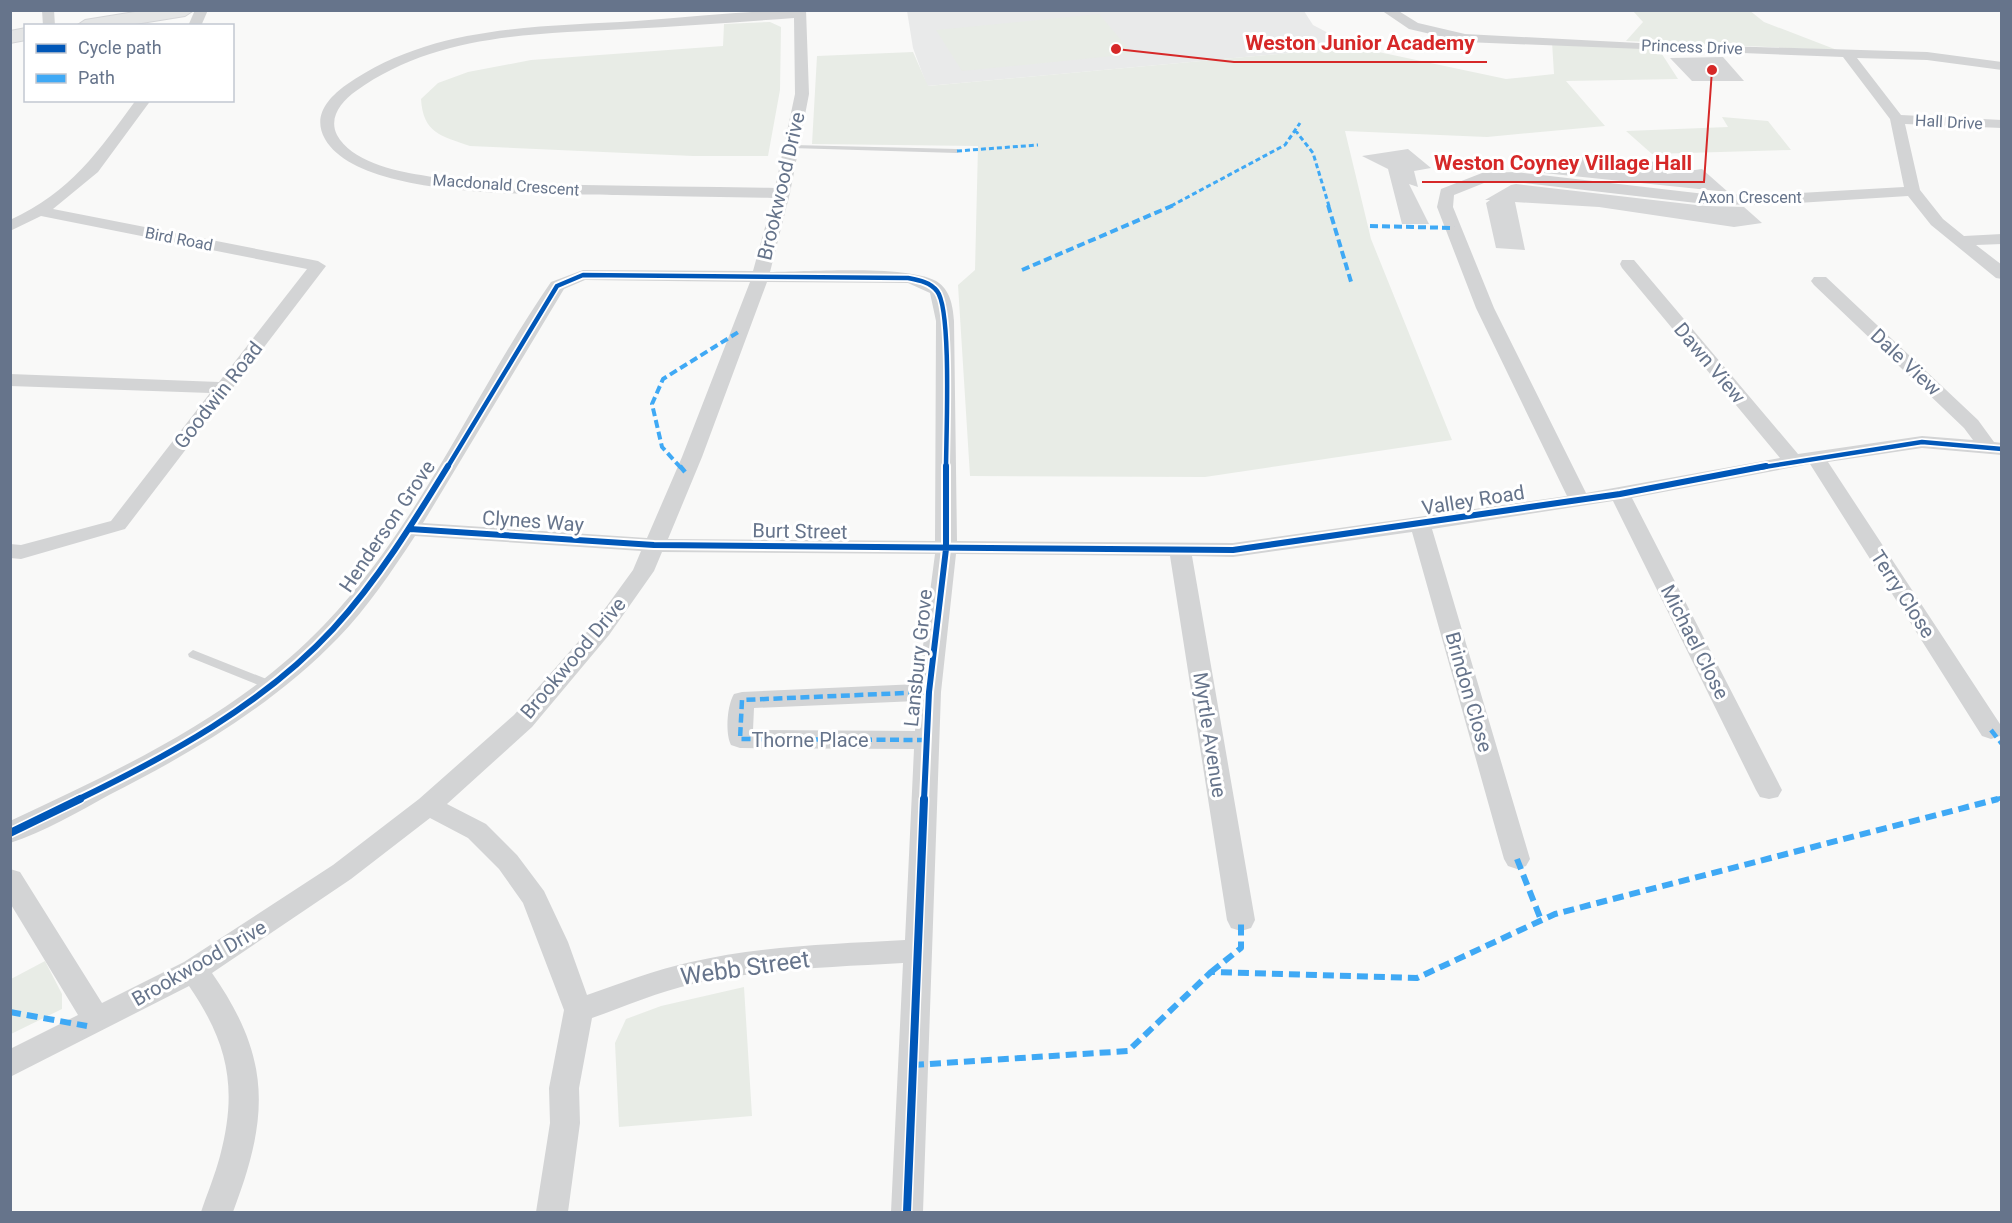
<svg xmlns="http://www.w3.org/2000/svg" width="2012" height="1223" font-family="Roboto,sans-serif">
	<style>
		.built { fill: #e9eaea }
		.green { fill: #e8ece6 }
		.building { fill: #d6d7d8 }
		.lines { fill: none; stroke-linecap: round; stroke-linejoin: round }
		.highway-casing { stroke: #d4d5d7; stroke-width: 2 }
		.lane { fill: #d3d4d5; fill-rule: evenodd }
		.street { fill: #d3d4d5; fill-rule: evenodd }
		.highway { fill: #e4e5e5; fill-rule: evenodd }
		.quiet-far3 { stroke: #3fa9f5; stroke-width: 3; stroke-dasharray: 5 3; stroke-linecap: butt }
		.quiet-far2 { stroke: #3fa9f5; stroke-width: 4; stroke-dasharray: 8 4; stroke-linecap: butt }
		.quiet-far1 { stroke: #3fa9f5; stroke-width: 4.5; stroke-dasharray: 9 4.5; stroke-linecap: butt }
		.quiet { stroke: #3fa9f5; stroke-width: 6; stroke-dasharray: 11 6; stroke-linecap: butt }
		.cycleway-far2-casing { stroke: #fff; stroke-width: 8 }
		.cycleway-far1-casing { stroke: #fff; stroke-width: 10 }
		.cycleway-casing { stroke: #fff; stroke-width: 11 }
		.cycleway-far2 { stroke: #0057b8; stroke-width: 4.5 }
		.cycleway-far1 { stroke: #0057b8; stroke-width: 6 }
		.cycleway { stroke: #0057b8; stroke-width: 8 }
		.labels { text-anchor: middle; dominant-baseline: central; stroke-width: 6; stroke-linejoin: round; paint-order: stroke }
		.far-street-label { font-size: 16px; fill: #66748b; stroke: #fff }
		.street-label { font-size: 20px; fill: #66748b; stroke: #fff }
		.near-street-label { font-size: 24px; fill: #66748b; stroke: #fff }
		.leader { fill: none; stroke: #d62828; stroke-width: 2 }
		.callout-dot { fill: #d62828; stroke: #fff; stroke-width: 2 }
		.callout-label { font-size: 21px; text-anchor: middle; font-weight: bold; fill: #d62828; stroke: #fff; stroke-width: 6; stroke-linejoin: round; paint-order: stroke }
	</style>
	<rect width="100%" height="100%" fill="#f9f9f8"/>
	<path class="built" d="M907,11H1304L1313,25L1355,47L927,86L913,48Z"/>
	<path class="green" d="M1749,10L1764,22L1837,50L1626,41L1643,22L1633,11Z
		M1099,14L1133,54L962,71L936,30Z
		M770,22L781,27L780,90L768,156H693L470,146C441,136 423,133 421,99L438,83L468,72L531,60L723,46L724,24Z
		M1552,42L1658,48L1678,79L1566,81L1605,126L1487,137L1345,131L1371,239L1452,440L1205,477L970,476L958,285L975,270L978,146L812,144L817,56L913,52L928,86L1355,47L1506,79L1554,74Z
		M1722,117L1768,121L1791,150L1652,154L1626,131L1728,127Z
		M45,961L62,994V1009L11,1034V979Z
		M744,987L752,1116L619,1127L615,1043L626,1019L661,1006Z"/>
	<path class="building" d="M1723,57L1744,81H1692L1670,58Z
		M1408,149L1431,168L1414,171L1418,187L1409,184L1429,224H1402L1388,169L1362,156Z
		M1562,156L1658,162L1667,174L1702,169L1728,192L1534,172Z
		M1516,184L1705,206L1744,207L1762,223L1734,227L1599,207L1515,202L1525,250L1496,248L1486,203L1490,200H1485L1511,185Z"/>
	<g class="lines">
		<defs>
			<path id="highway" d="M147,10H194L185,16L123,26H76L85,20Z
				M26,28V40L10,43V31Z"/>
		</defs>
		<use href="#highway" class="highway-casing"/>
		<path class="lane" d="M793,145L957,149L960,151L957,153L791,148L790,147Z
			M193,650L274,682L276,685L270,689L266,688L189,657L188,654Z"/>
		<path class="street" d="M42,10H54L55,26H43Z
			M195,10H208L201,26H188Z
			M806,10L809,94L790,193L770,272C806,272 914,264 939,283C951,292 953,308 954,321L957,541L1233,543L1567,496L1476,308L1437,207L1441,189L1482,173L1516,172L1705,194L1767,195L1904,187L1890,119L1843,57L1465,42L1409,29L1381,10H1397L1418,23L1465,34L1658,44L1927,52L2002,62V70L1927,60L1857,58L1901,115L2002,120V128L1905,124L1920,190L1943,219L1964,236L2002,234V244L1976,245L2002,265V279L1996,278L1931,225L1908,196L1767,205L1705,204L1516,182L1484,183L1454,195L1453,207L1494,308L1586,493L1780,458L1622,268L1620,264L1622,260H1634L1798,454L1922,436L1973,440L1964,428L1814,285L1811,281L1814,277H1826L1978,420L1994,442L2002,443V455L1922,448L1828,462L2000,724V736L1991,739L1982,736L1810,464L1632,498L1782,790L1778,797L1769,799L1760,797L1756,790L1613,501L1432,529L1530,859L1526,866L1517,869L1508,866L1504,859L1412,532L1233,557L1192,556L1255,920L1251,928L1241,931L1231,928L1227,920L1170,556L956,554L941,692L923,1212H891L903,963C833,967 762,969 693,984C658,992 626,1006 592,1018L579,1088L580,1123L568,1212H536L550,1123L549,1088L564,1010L523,903L499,869L468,838L430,818L351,879L212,973C272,1059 269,1117 233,1212H201C207,1194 215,1175 220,1156C238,1088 228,1043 189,986L10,1077V1049L78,1015L10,903V869L20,872L102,1003L184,962L333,865L419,799L514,715L593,625L633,570L641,551L415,536C392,571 368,607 338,638C273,705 192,753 109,795C78,812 44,832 10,843V821C121,769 238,715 324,625C419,526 473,395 551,282L583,270L753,271L773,198C721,197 669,196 617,195C552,194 360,201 325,139C312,116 328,98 346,85C431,25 537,27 636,21C692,17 750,10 806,10ZM794,18L795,94L775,188C711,187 647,186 584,185C530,184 475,185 421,175C394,171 351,161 337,135C328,117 342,101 356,91C435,34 533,34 627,29C682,26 738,22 794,18ZM585,280L750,282L682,457L647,538L423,523L564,289ZM767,282L908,283L930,293L936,321L935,541L668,539L702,457ZM662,552L935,554L918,684L742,692L734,694C727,705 725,734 731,745L740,748L914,749L905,940C833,944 761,946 691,962C655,970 621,983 587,995L568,942L544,891L517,855L486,824L447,804L532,727L609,635L654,571ZM917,701L915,731L753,730L754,708Z
			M136,100H151L98,172L53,209L318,261L326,266L125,529L21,559L10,558V544L21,545L111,521L210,393L10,386V374L219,382L307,269L41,216L10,231V220C72,191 97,153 136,100Z"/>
		<use href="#highway" class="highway"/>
		<path class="quiet-far3" d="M1295,130L1313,153L1329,206
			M957,151L1038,145
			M1171,206L1285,145L1300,123"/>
		<path class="quiet-far2" d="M1328,205L1352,285
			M1370,226L1454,228
			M1022,270L1174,205
			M681,468L662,447L652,404L663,379L740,331"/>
		<path class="quiet-far1" d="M680,466L685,472
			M1991,730L2002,744
			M926,740L740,739L742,700L929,692
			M1993,800L2002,798"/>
		<path class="quiet" d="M1517,859L1541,920
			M1211,972L1241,948V920
			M10,1012L87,1026
			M913,1065L1128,1051L1211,972L1417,978L1555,914L1998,799"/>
		<defs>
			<path id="cycleway-far2" d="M447,468L557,286L583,275L908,278C918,280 930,282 937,291C952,309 946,438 946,468
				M1758,468L1922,442L2002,449"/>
			<path id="cycleway-far1" d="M410,529L654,545L1233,550L1620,494L1766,466
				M77,800C168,756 263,705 333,629C378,580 413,523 448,466
				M924,800L929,692L946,549V466"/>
			<path id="cycleway" d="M10,833L80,799
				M907,1212L924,799"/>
		</defs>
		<use href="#cycleway-far2" class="cycleway-far2-casing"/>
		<use href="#cycleway-far1" class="cycleway-far1-casing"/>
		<use href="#cycleway" class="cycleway-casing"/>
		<use href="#cycleway-far2" class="cycleway-far2"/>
		<use href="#cycleway-far1" class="cycleway-far1"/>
		<use href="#cycleway" class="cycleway"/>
	</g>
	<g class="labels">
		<g class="far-street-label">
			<text transform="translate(1692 47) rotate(2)">Princess Drive</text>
			<text transform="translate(1949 122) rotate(3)">Hall Drive</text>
			<text transform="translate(506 185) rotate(4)">Macdonald Crescent</text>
			<text x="1750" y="197">Axon Crescent</text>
			<text transform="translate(179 239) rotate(11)">Bird Road</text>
		</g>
		<g class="street-label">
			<text transform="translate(781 186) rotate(-77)">Brookwood Drive</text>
			<text transform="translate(1906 362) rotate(43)">Dale View</text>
			<text transform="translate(1710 363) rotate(50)">Dawn View</text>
			<text transform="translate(218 395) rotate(-52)">Goodwin Road</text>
			<text transform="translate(1473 500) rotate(-9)">Valley Road</text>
			<text transform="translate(533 521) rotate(4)">Clynes Way</text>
			<text transform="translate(387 526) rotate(-56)">Henderson Grove</text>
			<text transform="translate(800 531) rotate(1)">Burt Street</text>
			<text transform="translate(1903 594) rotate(57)">Terry Close</text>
			<text transform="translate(1695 642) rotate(63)">Michael Close</text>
			<text transform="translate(573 658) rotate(-50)">Brookwood Drive</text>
			<text transform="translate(918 658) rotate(-84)">Lansbury Grove</text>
			<text transform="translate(1469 692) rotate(74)">Brindon Close</text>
			<text transform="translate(1210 735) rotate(81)">Myrtle Avenue</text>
			<text x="810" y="740">Thorne Place</text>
			<text transform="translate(199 963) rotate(-30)">Brookwood Drive</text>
		</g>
		<g class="near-street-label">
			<text transform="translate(745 968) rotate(-8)">Webb Street</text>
		</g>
	</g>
	<path class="leader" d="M1116 49L1234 62H1487M1712 70L1704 182H1422"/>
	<g class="callout-dot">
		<circle cx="1116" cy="49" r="6"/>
		<circle cx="1712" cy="70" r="6"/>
	</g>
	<g class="callout-label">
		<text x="1360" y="50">Weston Junior Academy</text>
		<text x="1563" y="170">Weston Coyney Village Hall</text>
	</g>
	<rect width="2012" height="1223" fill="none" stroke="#66748b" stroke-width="24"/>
	<rect x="24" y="24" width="210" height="78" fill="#ffffff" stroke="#c2c7d1" stroke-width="1.5"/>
	<rect x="36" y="44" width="30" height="9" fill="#0057b8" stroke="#c2c7d1" stroke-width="1.5"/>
	<text x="78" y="54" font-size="18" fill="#66748b">Cycle path</text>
	<rect x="36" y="74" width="30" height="9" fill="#3fa9f5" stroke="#c2c7d1" stroke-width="1.5"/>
	<text x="78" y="84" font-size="18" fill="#66748b">Path</text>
</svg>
